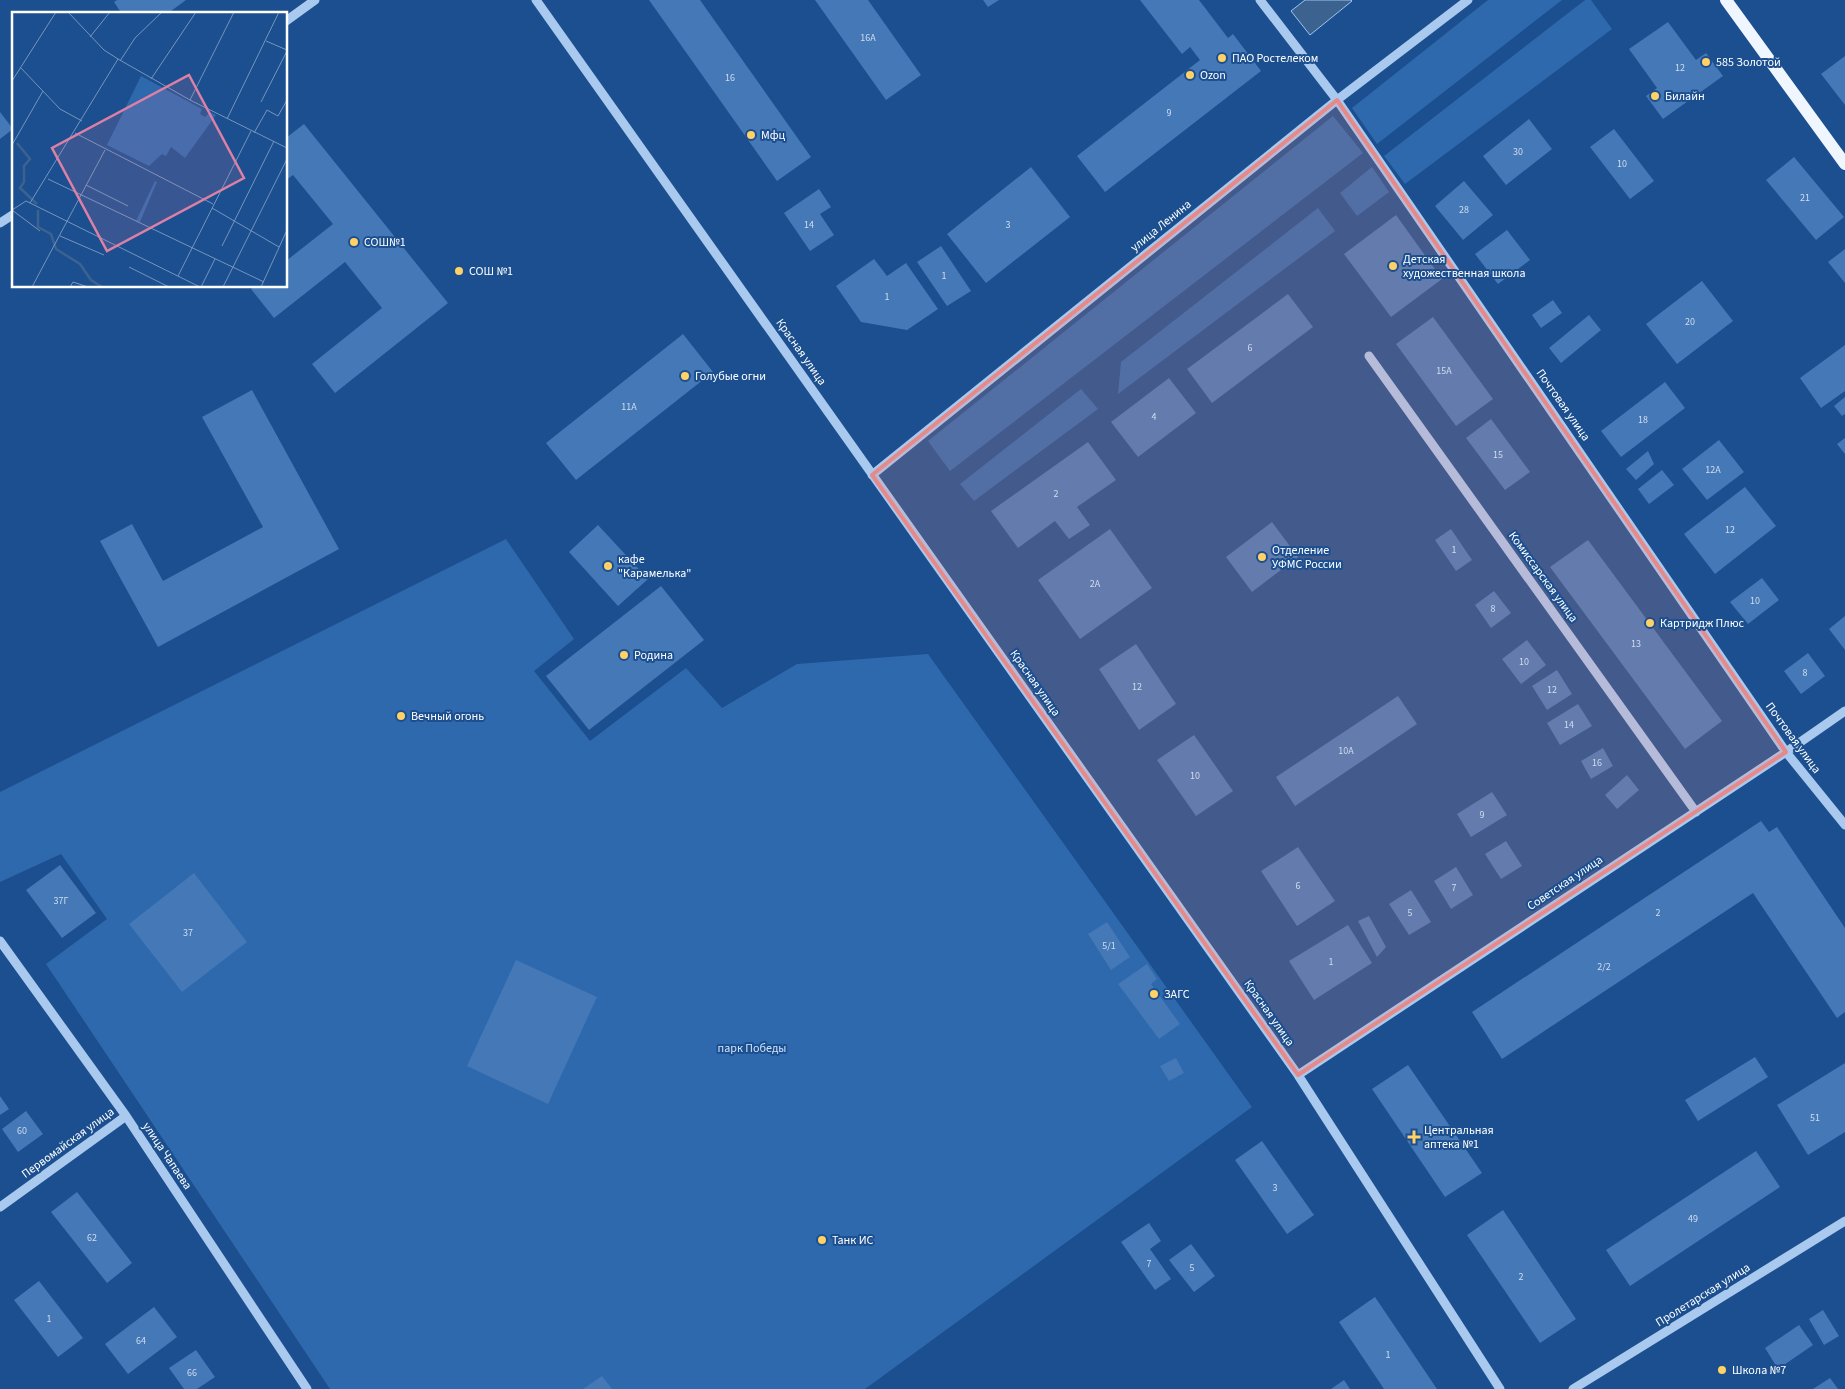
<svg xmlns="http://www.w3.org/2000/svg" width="1845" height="1389" font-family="'Source Sans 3',sans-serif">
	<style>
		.green { fill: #2e69ad }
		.water { fill: #3c6290; stroke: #9cc4f0 }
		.building { fill: #4478b7 }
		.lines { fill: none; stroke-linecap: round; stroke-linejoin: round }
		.minor { stroke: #a9c9ee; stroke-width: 9 }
		.major { stroke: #f0f6ff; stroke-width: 12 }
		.marked { fill: #e88989; fill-opacity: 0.2; stroke: #e88989; stroke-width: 4; stroke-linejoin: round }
		.poi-dot { fill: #ffd166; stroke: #1b4f8f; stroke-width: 2 }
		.labels { text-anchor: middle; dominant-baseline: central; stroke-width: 4; stroke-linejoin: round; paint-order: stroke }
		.number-label { font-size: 10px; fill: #d0dded }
		.poi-label { font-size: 12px; fill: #fff; stroke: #1b4f8f; text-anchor: start }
		.street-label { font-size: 12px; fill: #fff; stroke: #1b4f8f }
		.park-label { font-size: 12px; fill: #cfe3fa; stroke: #1b4f8f }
		.inset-river { fill: none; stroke: #3c6290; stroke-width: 2.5 }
		.inset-road { fill: none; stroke: #7695bc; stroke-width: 1 }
		.view { fill: #dd80a5; fill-opacity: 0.15; stroke: #dd80a5; stroke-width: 2.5 }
		.inset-edge { fill: none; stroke: #fff; stroke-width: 2.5 }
	</style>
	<rect width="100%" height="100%" fill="#1b4f8f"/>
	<path class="green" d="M1488,0H1562L1377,144L1352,108Z
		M1585,0H1591L1612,29L1405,184L1384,156Z
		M1333,116L1363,153L950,471L928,441Z
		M1372,167L1389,192L1357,216L1340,193Z
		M1318,208L1335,231L1118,394L1121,362Z
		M1081,389L1098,409L974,501L960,484Z
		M506,539L574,639L534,671L590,741L686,668L722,708L797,664L928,654L1252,1107L865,1389H330L46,964L107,919L61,854L0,882V792Z"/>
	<path class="water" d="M1305,0H1351L1352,1L1310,35L1291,11Z"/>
	<path class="building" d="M117,0H186L167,14H122L114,2Z
		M649,0H700L811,157L777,181Z
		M815,0H868L921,75L886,100Z
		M983,0H999L988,7Z
		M1140,0H1199L1228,38L1233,34L1261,71L1105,192L1077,156L1200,60L1190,47L1182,54Z
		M1668,22L1696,60L1706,53L1723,76L1663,119L1646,96L1657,88L1629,49Z
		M1845,56V105L1821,74Z
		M0,112L13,129L0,139Z
		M1529,119L1552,149L1506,185L1483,156Z
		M304,124L448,303L335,393L312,364L382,308L345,262L274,318L251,289L255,286H286V261L333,224L293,175L286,180V138Z
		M1614,129L1654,181L1630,199L1590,147Z
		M1794,157L1844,217L1816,240L1766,180Z
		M1031,167L1070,217L986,283L947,234Z
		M1464,181L1493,215L1463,240L1435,206Z
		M819,189L831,207L820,214L834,235L810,251L784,213Z
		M1396,215L1442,279L1391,317L1344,254Z
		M1507,230L1530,260L1498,284L1475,254Z
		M941,246L971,291L947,306L917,262Z
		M1845,249V283L1828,262Z
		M874,259L887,276L906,263L938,309L907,330L861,322L836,286Z
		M1702,281L1733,321L1677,364L1646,324Z
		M1288,294L1313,327L1212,403L1187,369Z
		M1553,300L1562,313L1541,328L1532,315Z
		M1589,315L1601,330L1561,363L1549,348Z
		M1433,317L1493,399L1456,426L1396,344Z
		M683,334L713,372L576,480L546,443Z
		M1845,345V391L1821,408L1800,378Z
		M1169,378L1196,413L1138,457L1111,422Z
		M1665,382L1685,408L1621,457L1601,431Z
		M252,390L339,549L158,647L100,541L132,524L163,581L263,527L202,417Z
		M1845,397V414L1842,416L1834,406Z
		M1491,419L1530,472L1505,490L1466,438Z
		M1845,438V454L1837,444Z
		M1719,440L1744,472L1707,500L1682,469Z
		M1088,442L1116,480L1077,507L1090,525L1069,539L1055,521L1018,548L991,511Z
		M1648,451L1654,464L1636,480L1626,469Z
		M1662,470L1674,485L1649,504L1638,489Z
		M1745,487L1776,526L1715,574L1684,534Z
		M1272,522L1298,557L1252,592L1226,557Z
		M598,525L648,579L618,606L569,552Z
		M1110,529L1152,588L1080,639L1038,580Z
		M1451,529L1472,560L1456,571L1435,540Z
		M1588,540L1722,721L1685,749L1550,567Z
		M1762,578L1779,600L1748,624L1730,602Z
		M661,586L704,640L589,730L546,676Z
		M1494,591L1511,613L1491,628L1475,605Z
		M1845,616V650L1829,629Z
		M1527,640L1546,665L1521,684L1502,659Z
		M1136,644L1176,704L1139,730L1099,669Z
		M1808,653L1825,676L1801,694L1784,671Z
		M1557,670L1572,694L1547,710L1532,686Z
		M1398,696L1417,724L1295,806L1276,777Z
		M1578,704L1592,726L1560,745L1547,723Z
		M1194,735L1233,791L1196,816L1157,760Z
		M1603,748L1613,766L1591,779L1581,761Z
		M1627,775L1639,790L1617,809L1605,795Z
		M1492,792L1507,815L1471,837L1457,814Z
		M1761,821L1769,832L1777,827L1845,928V1012L1837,1018L1753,893L1502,1059L1472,1012Z
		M1506,841L1522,866L1501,879L1485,854Z
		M1298,847L1335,901L1297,926L1261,871Z
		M60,865L96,913L62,938L26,890Z
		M1456,867L1473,895L1451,909L1434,881Z
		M194,873L247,942L182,992L129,924Z
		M1411,890L1431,922L1409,935L1389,904Z
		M1369,916L1386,947L1377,957L1358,921Z
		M1107,922L1130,957L1111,970L1088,934Z
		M1348,925L1372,963L1314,1000L1289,961Z
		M516,960L597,997L548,1104L467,1066Z
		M1147,964L1157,979L1151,984L1180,1024L1159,1039L1118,984Z
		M1755,1057L1768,1077L1698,1121L1685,1100Z
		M1176,1058L1184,1073L1169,1081L1160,1066Z
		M1845,1063V1132L1808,1155L1777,1105Z
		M1408,1065L1482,1173L1445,1197L1372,1089Z
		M0,1096L9,1109L0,1115Z
		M26,1111L43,1134L18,1152L2,1129Z
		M1262,1141L1314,1215L1287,1234L1235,1160Z
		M1756,1151L1780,1187L1630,1286L1606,1250Z
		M77,1192L132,1263L107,1283L51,1212Z
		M1503,1210L1576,1319L1540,1343L1467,1235Z
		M1149,1223L1161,1241L1150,1249L1171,1279L1155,1290L1121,1242Z
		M1191,1244L1215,1276L1194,1292L1169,1260Z
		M39,1281L83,1338L58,1357L14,1300Z
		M1375,1297L1437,1389H1384L1339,1322Z
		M154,1307L177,1337L128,1374L105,1344Z
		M1823,1310L1839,1336L1824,1345L1809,1319Z
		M1799,1325L1813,1345L1778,1369L1765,1348Z
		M196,1350L215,1377L197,1389H184L169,1368Z
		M602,1376L612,1389H583Z
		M1830,1378L1838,1389H1813Z
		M1344,1380L1350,1389H1331Z"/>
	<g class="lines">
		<path class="minor" d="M536,0L1298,1075L1500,1389
			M1260,0L1337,100L1786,752L1845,825
			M286,21L315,0
			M0,223L14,214
			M1369,356L1696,812
			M872,475L1337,100L1468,0
			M0,941L126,1116L307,1389
			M1298,1075L1786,752L1845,711
			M0,1207L126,1116
			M1573,1389L1845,1221"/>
		<path class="major" d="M1726,0L1845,164"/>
	</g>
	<path class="marked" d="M1337,100L1786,752L1298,1075L872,475Z"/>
	<g class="poi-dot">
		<circle cx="1222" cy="58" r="5"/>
		<circle cx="1706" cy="62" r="5"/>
		<circle cx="1190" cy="75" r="5"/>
		<circle cx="1655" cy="96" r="5"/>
		<circle cx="751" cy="135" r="5"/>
		<circle cx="354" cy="242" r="5"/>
		<circle cx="1393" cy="266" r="5"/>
		<circle cx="459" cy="271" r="5"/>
		<circle cx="685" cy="376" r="5"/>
		<circle cx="1262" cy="557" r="5"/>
		<circle cx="608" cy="566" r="5"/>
		<circle cx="1650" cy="623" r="5"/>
		<circle cx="624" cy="655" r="5"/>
		<circle cx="401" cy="716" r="5"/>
		<circle cx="1154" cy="994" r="5"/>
		<path d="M1411.5 1129.5h5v5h5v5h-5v5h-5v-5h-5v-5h5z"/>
		<circle cx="822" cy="1240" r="5"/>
		<circle cx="1722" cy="1370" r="5"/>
	</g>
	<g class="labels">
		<g class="number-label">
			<text x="868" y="38">16А</text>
			<text x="1680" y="68">12</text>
			<text x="730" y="78">16</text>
			<text x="1169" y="113">9</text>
			<text x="1518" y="152">30</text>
			<text x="1622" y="164">10</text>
			<text x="1805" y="198">21</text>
			<text x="1464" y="210">28</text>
			<text x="809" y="225">14</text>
			<text x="1008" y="225">3</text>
			<text x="944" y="276">1</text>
			<text x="887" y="297">1</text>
			<text x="1690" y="322">20</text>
			<text x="1250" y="348">6</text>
			<text x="1444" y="371">15А</text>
			<text x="629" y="407">11А</text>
			<text x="1154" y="417">4</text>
			<text x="1643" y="420">18</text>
			<text x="1498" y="455">15</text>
			<text x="1713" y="470">12А</text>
			<text x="1056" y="494">2</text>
			<text x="1730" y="530">12</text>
			<text x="1454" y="550">1</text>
			<text x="1095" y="584">2А</text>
			<text x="1755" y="601">10</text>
			<text x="1493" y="609">8</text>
			<text x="1636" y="644">13</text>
			<text x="1524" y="662">10</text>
			<text x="1805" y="673">8</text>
			<text x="1137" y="687">12</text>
			<text x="1552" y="690">12</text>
			<text x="1569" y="725">14</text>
			<text x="1346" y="751">10А</text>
			<text x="1597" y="763">16</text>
			<text x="1195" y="776">10</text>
			<text x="1482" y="815">9</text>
			<text x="1298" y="886">6</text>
			<text x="1454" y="888">7</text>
			<text x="61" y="901">37Г</text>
			<text x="1410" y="913">5</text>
			<text x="1658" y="913">2</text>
			<text x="188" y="933">37</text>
			<text x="1109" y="946">5/1</text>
			<text x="1331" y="962">1</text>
			<text x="1604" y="967">2/2</text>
			<text x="1815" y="1118">51</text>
			<text x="22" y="1131">60</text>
			<text x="1275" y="1188">3</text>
			<text x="1693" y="1219">49</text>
			<text x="92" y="1238">62</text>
			<text x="1149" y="1264">7</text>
			<text x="1192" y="1268">5</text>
			<text x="1521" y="1277">2</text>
			<text x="49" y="1319">1</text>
			<text x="141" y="1341">64</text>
			<text x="1388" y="1355">1</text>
			<text x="192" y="1373">66</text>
		</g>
		<g class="poi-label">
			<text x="1232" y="58">ПАО Ростелеком</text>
			<text x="1716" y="62">585 Золотой</text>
			<text x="1200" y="75">Ozon</text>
			<text x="1665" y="96">Билайн</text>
			<text x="761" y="135">Мфц</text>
			<text x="364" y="242">СОШ№1</text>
			<text x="1403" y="259">Детская<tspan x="1403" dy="14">художественная школа</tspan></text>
			<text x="469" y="271">СОШ №1</text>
			<text x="695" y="376">Голубые огни</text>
			<text x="1272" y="550">Отделение<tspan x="1272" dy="14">УФМС России</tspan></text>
			<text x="618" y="559">кафе<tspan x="618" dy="14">"Карамелька"</tspan></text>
			<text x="1660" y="623">Картридж Плюс</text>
			<text x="634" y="655">Родина</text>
			<text x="411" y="716">Вечный огонь</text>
			<text x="1164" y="994">ЗАГС</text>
			<text x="1424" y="1130">Центральная<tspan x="1424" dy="14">аптека №1</tspan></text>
			<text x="832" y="1240">Танк ИС</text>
			<text x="1732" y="1370">Школа №7</text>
		</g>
		<g class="street-label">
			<text transform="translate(1161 226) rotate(-39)">улица Ленина</text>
			<text transform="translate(801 352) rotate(55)">Красная улица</text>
			<text transform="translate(1563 405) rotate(55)">Почтовая улица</text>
			<text transform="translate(1543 577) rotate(54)">Комиссарская улица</text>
			<text transform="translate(1035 683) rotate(55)">Красная улица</text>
			<text transform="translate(1793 738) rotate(54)">Почтовая улица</text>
			<text transform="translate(1565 883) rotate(-34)">Советская улица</text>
			<text transform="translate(1269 1013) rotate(55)">Красная улица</text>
			<text transform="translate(68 1143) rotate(-36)">Первомайская улица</text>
			<text transform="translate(167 1156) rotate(56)">улица Чапаева</text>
			<text transform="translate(1703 1295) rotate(-32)">Пролетарская улица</text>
		</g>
		<g class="park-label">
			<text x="752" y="1048">парк Победы</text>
		</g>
	</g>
	<g transform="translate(12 12)">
		<rect width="275" height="275" fill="#1b4f8f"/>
		<path d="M129,64L190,97L188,102L193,105L198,100L204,103L173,146L159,135L154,144L150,142L137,154L95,133ZM143,169L145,170L128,210L124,209Z" fill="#2e69ad"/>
		<path class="inset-river" d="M5,131L18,147L12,154V170L8,176L25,192M26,198V215L39,222L44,237L68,252L79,268L90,275"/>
		<path class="inset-road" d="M56,0L92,38L106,47L178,88L275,136M78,25L98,0M254,29L275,38M108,49L123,26L150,0M8,55L48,97L70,109M139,67L184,0M0,69L44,0M178,88L222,0M249,90L275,39M215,107L267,0M63,121L201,192M242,121L255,98L266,104L275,88M0,133L31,79M36,167L252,270M74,173L116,194M18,191L106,47M200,196L267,235M0,198L28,219M0,198L14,189L188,275M48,224L92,243M210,234L262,129M117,255L157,275M166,264L239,119M20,275L93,138M58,275L61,270L76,275M189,275L203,247M211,275L275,147M249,275L275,218"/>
		<path class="view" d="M177,63L232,166L95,239L40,136Z"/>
		<rect width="275" height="275" class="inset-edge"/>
	</g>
</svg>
